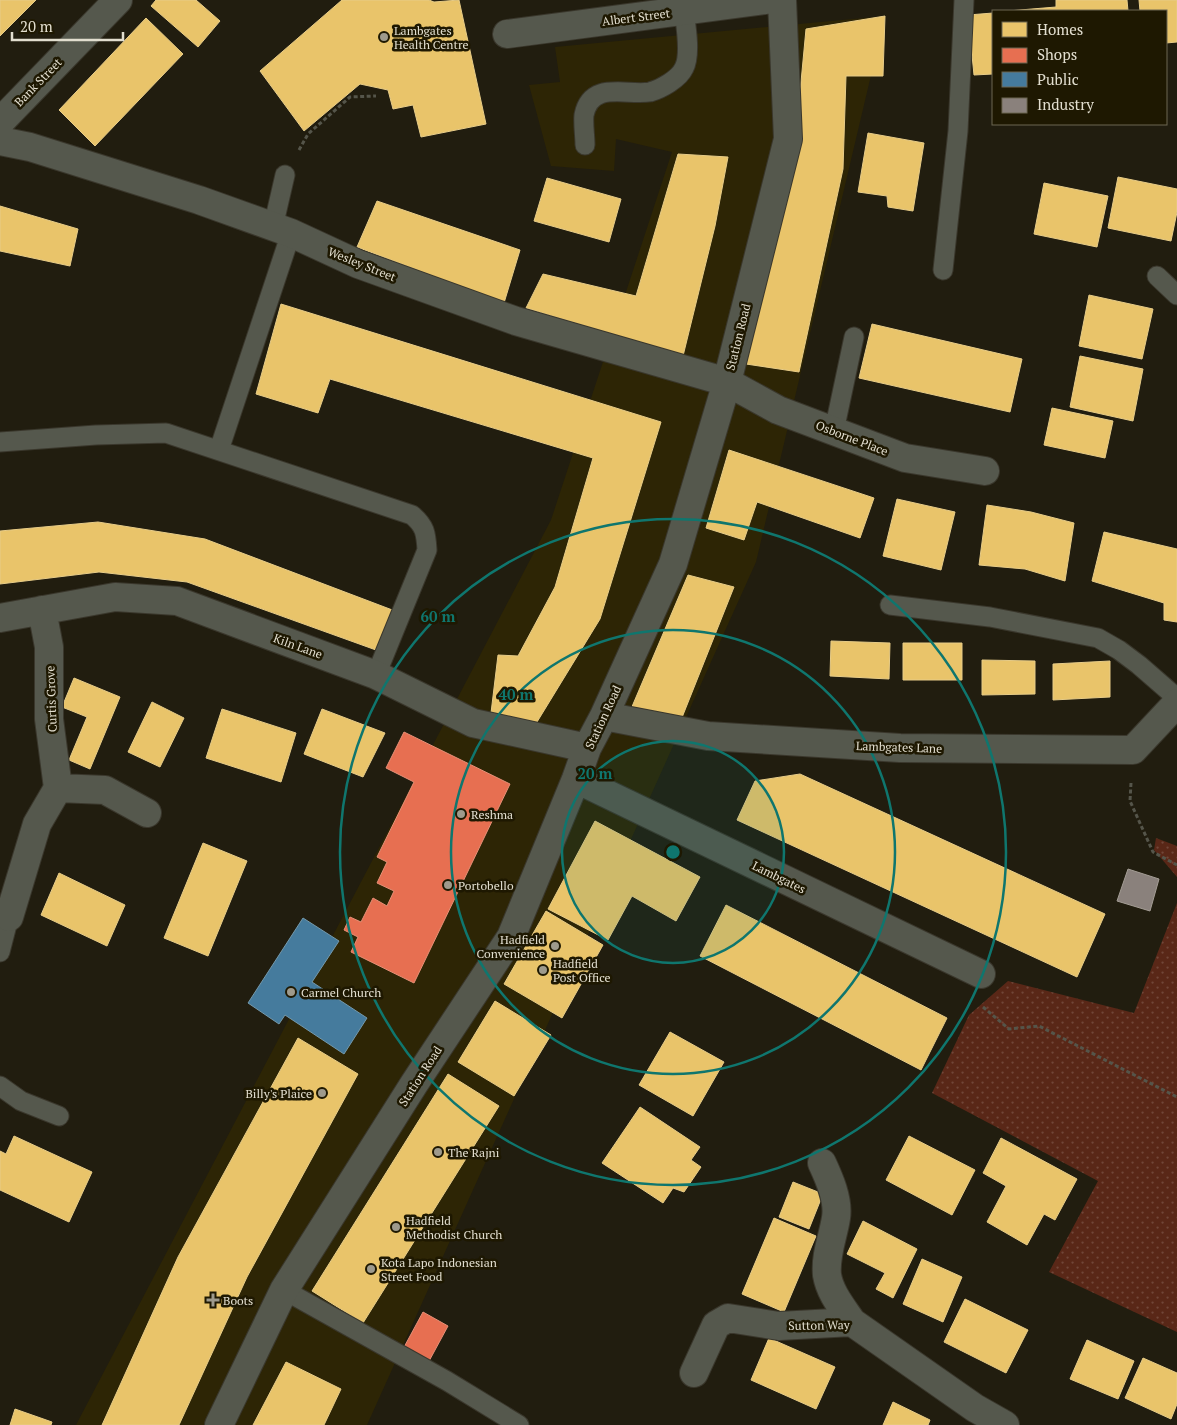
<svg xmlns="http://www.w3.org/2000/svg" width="1177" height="1425" font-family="'PT Serif',serif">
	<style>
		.built { fill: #2d2505 }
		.park { fill: url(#park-dots) }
		.homes { fill: #e9c46a; stroke: #e7cc88 }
		.shops { fill: #e76f51; stroke: #e69077 }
		.public { fill: #457b9d; stroke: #7499ac }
		.industry { fill: #8a817c; stroke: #a49d95 }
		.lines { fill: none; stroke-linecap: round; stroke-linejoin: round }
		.service-casing { stroke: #3a372c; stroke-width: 21 }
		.minor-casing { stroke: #3a372c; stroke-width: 30 }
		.path { stroke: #55554a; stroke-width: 3; stroke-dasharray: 4 2.5; stroke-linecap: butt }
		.service { stroke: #55584d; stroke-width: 19 }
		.minor { stroke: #55584d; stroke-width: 28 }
		.ring { fill: none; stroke: #0f766e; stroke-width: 2.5 }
		.poi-dot { fill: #9e9a8c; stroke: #1e1801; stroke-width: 2 }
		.labels { text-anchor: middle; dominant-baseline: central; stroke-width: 5; stroke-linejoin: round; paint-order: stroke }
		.street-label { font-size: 12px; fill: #e2decf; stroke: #1e1801 }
		.poi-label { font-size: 12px; fill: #e2decf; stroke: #1e1801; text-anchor: start }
		.centre { fill: #0f766e; stroke: #1e1801; stroke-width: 2.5 }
		.ring-label { font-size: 15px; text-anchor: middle; font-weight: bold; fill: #0f766e; stroke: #1e1801; stroke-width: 5; stroke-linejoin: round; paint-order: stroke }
	</style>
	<defs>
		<pattern id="park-dots" width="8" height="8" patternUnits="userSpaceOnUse" patternTransform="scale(1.25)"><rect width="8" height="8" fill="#592717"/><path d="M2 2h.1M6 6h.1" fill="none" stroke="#714638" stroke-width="1.8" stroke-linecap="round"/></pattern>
	</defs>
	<rect width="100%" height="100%" fill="#211d0f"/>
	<path class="built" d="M885,16L756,562L367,1425H76L551,520L672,152L616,139L614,171L551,166L529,85L560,82L555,47Z"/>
	<path class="park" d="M1156,838L1177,846V877L1154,850Z
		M1177,903V1332L1049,1272L1098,1181L932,1093L969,1015L1008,981L1134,1013Z"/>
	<path class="homes" d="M0,0H36L0,36Z
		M156,0H196L220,21L198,47L151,6Z
		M342,0H429L434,2L459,0L486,124L421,137L413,105L393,109L388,90L360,84L304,131L260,71Z
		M1056,0H1127L1128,11H1008L1056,7Z
		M1139,0H1177V42L1166,43V11H1140Z
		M993,13V74L974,75L968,15Z
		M885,16L883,76H846L843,169L799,372L746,364L793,167L806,29Z
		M146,18L183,54L95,146L59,110Z
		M868,133L924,143L913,211L888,207L887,196L858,192Z
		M678,154L728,157L715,226L683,356L526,308L543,274L636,296Z
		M1118,177L1177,189V212L1171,241L1108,228Z
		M547,178L621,199L609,242L534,221Z
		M1044,183L1108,196L1097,247L1034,234Z
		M377,201L520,250L504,303L357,247Z
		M0,206L78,229L70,266L0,251Z
		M1089,295L1153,309L1142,359L1079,346Z
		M281,304L661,422L600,619L537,722L491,713L498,655L518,656L555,587L593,458L330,379L318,413L256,394Z
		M872,324L1022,359L1010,412L859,378Z
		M1080,356L1143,369L1133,421L1070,407Z
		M1052,408L1113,421L1105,458L1044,445Z
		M729,450L874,498L860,538L757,502L744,540L706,528Z
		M897,499L955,512L941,570L883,556Z
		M987,505L1031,512L1074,523L1065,581L1025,569L979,565Z
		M98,522L205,539L395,611L376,650L187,582L99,572L0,584V531Z
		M1104,532L1177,549V622L1164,620V603L1092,581Z
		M688,575L734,587L681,720L631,709Z
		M831,641L890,643L889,679L830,676Z
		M903,643H962V680H903Z
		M982,660L1035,661V694L982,695Z
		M1110,661V697L1053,700V664Z
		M74,678L120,697L90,769L69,760L87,717L62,707Z
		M152,702L184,718L160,767L128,752Z
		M222,709L296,733L281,782L206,758Z
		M322,709L385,733L363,777L304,754Z
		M800,774L1105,914L1077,977L737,820L755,781Z
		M595,821L700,877L676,921L632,896L608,940L548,909Z
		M203,843L247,861L208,956L164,938Z
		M59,873L125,905L107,946L41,915Z
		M726,905L947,1018L921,1070L700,956Z
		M546,911L603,945L562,1018L504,984Z
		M495,1001L551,1035L514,1096L458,1062Z
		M670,1032L724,1062L693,1116L639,1085Z
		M298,1038L358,1074L247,1277L179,1425H102L178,1257Z
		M448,1074L499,1106L363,1323L312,1291Z
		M640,1107L700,1147L691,1160L701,1167L684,1192L673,1188L663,1203L602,1163Z
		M14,1136L92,1172L69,1222L0,1190V1151L6,1154Z
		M909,1136L975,1170L952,1215L886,1180Z
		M1001,1138L1077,1179L1055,1220L1044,1214L1027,1245L987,1222L1006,1186L983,1173Z
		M793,1182L823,1194L809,1229L779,1217Z
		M774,1218L816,1236L784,1312L742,1294Z
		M863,1221L917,1249L893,1298L876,1289L885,1273L847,1254Z
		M922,1259L962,1277L943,1322L903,1304Z
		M965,1299L1028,1330L1006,1373L944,1342Z
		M769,1338L835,1367L816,1409L751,1380Z
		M1087,1340L1134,1361L1118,1399L1070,1379Z
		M1143,1358L1177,1373V1404L1171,1419L1125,1398Z
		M286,1362L341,1389L324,1425H253Z
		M893,1402L930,1420L928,1425H883Z
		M15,1409L52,1422L51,1425H10Z"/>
	<path class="shops" d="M404,732L510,784L414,983L351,952L358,937L344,930L350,917L361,922L373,898L387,906L394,891L377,883L387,862L377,857L414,782L386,768Z
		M423,1312L448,1326L428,1363L403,1349Z"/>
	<path class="public" d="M303,918L339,941L312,982L367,1018L344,1054L285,1015L279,1024L248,1003Z"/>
	<path class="industry" d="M1128,869L1159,879L1150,911L1117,901Z"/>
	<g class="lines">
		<defs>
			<path id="service" d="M585,145C585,136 583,124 584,115C591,80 627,96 650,92C661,89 679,79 684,68C691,55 686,26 684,11
				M273,227L285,175
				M943,270L958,131L964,0
				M1157,276L1177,295
				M834,431L854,337
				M0,442L96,435L166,433L412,515C425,526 426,533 427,550L376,675
				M219,450L291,233
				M890,605L990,617L1098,638L1119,650L1139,665L1177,698
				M0,952L9,917
				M0,1086L21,1101L59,1116
				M284,1290L447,1381L519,1425"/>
			<path id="minor" d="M507,34L765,0
				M0,122L118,0
				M0,141L30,147L199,200L291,233L358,264L516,321L727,382L778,410L905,458L985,471
				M0,618L115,597L177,601L376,675L473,723L587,748
				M604,716L708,736L900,748L1133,750L1177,703
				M576,779L981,974
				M58,788L105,790L147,813
				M9,917L37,824L58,788L49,719V647L42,610
				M822,1163C829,1178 839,1200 836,1218C833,1237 825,1255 827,1275C830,1293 842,1307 852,1322
				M694,1373L716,1325L728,1318L779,1326L852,1322L975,1408L1005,1425
				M219,1425L284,1290L414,1084L511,937L576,779L587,748L604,716L673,564L727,382L788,139L782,0"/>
		</defs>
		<use href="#service" class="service-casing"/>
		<use href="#minor" class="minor-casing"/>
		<path class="path" d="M299,150L308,134L350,97L376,96
			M1131,783L1130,801L1153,852L1177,865
			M983,1007L1009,1029L1039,1026L1177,1097"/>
		<use href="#service" class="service"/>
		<use href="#minor" class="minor"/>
	</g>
	<circle cx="673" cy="852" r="111" fill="#0f766e" fill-opacity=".12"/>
	<g class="ring">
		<circle cx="673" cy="852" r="111"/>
		<circle cx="673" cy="852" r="222"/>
		<circle cx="673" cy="852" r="333"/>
	</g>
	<g class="poi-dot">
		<circle cx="384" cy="37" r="5"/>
		<circle cx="461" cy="814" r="5"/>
		<circle cx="448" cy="885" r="5"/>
		<circle cx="555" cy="946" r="5"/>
		<circle cx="543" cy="970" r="5"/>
		<circle cx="291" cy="992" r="5"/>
		<circle cx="322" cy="1093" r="5"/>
		<circle cx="438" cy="1152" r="5"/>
		<circle cx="396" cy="1227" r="5"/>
		<circle cx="371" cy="1269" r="5"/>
		<path d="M210.5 1292.5h5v5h5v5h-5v5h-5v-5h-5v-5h5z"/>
	</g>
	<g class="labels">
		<g class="street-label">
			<text transform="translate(636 17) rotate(-7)">Albert Street</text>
			<text transform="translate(38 82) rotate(-46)">Bank Street</text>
			<text transform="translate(362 264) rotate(22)">Wesley Street</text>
			<text transform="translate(738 337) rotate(-76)">Station Road</text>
			<text transform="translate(852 438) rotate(21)">Osborne Place</text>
			<text transform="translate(298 646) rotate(20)">Kiln Lane</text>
			<text transform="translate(51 699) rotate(-92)">Curtis Grove</text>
			<text transform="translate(603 717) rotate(-65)">Station Road</text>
			<text transform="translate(899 747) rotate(2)">Lambgates Lane</text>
			<text transform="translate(779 877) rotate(26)">Lambgates</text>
			<text transform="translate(420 1076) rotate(-57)">Station Road</text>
			<text transform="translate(819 1325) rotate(-1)">Sutton Way</text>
		</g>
		<g class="poi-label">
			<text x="394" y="30">Lambgates<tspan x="394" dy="14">Health Centre</tspan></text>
			<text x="471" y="814">Reshma</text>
			<text x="458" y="885">Portobello</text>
			<text x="545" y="939" text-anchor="end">Hadfield<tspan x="545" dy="14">Convenience</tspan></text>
			<text x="553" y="963">Hadfield<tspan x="553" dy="14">Post Office</tspan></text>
			<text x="301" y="992">Carmel Church</text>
			<text x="312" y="1093" text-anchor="end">Billy's Plaice</text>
			<text x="448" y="1152">The Rajni</text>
			<text x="406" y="1220">Hadfield<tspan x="406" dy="14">Methodist Church</tspan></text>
			<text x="381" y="1262">Kota Lapo Indonesian<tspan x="381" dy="14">Street Food</tspan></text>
			<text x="223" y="1300">Boots</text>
		</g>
	</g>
	<circle cx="673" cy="852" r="8" class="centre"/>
	<g class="ring-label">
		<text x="438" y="622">60 m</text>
		<text x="516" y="700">40 m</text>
		<text x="595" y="779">20 m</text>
	</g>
	<rect x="992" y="10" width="175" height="115" fill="#1e1801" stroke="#6c6753"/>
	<rect x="1002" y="22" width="25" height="15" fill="#e9c46a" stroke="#6c6753"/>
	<text x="1037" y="35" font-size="15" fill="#e2decf">Homes</text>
	<rect x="1002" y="48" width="25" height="15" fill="#e76f51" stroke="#6c6753"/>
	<text x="1037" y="60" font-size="15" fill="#e2decf">Shops</text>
	<rect x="1002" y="72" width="25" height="15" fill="#457b9d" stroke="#6c6753"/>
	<text x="1037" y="85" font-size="15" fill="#e2decf">Public</text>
	<rect x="1002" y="98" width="25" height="15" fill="#8a817c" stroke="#6c6753"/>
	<text x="1037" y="110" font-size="15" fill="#e2decf">Industry</text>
	<path d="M12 32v8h111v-8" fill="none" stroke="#e2decf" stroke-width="2.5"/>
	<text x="20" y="32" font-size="15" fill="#e2decf" stroke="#1e1801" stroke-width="4" paint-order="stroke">20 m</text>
</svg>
